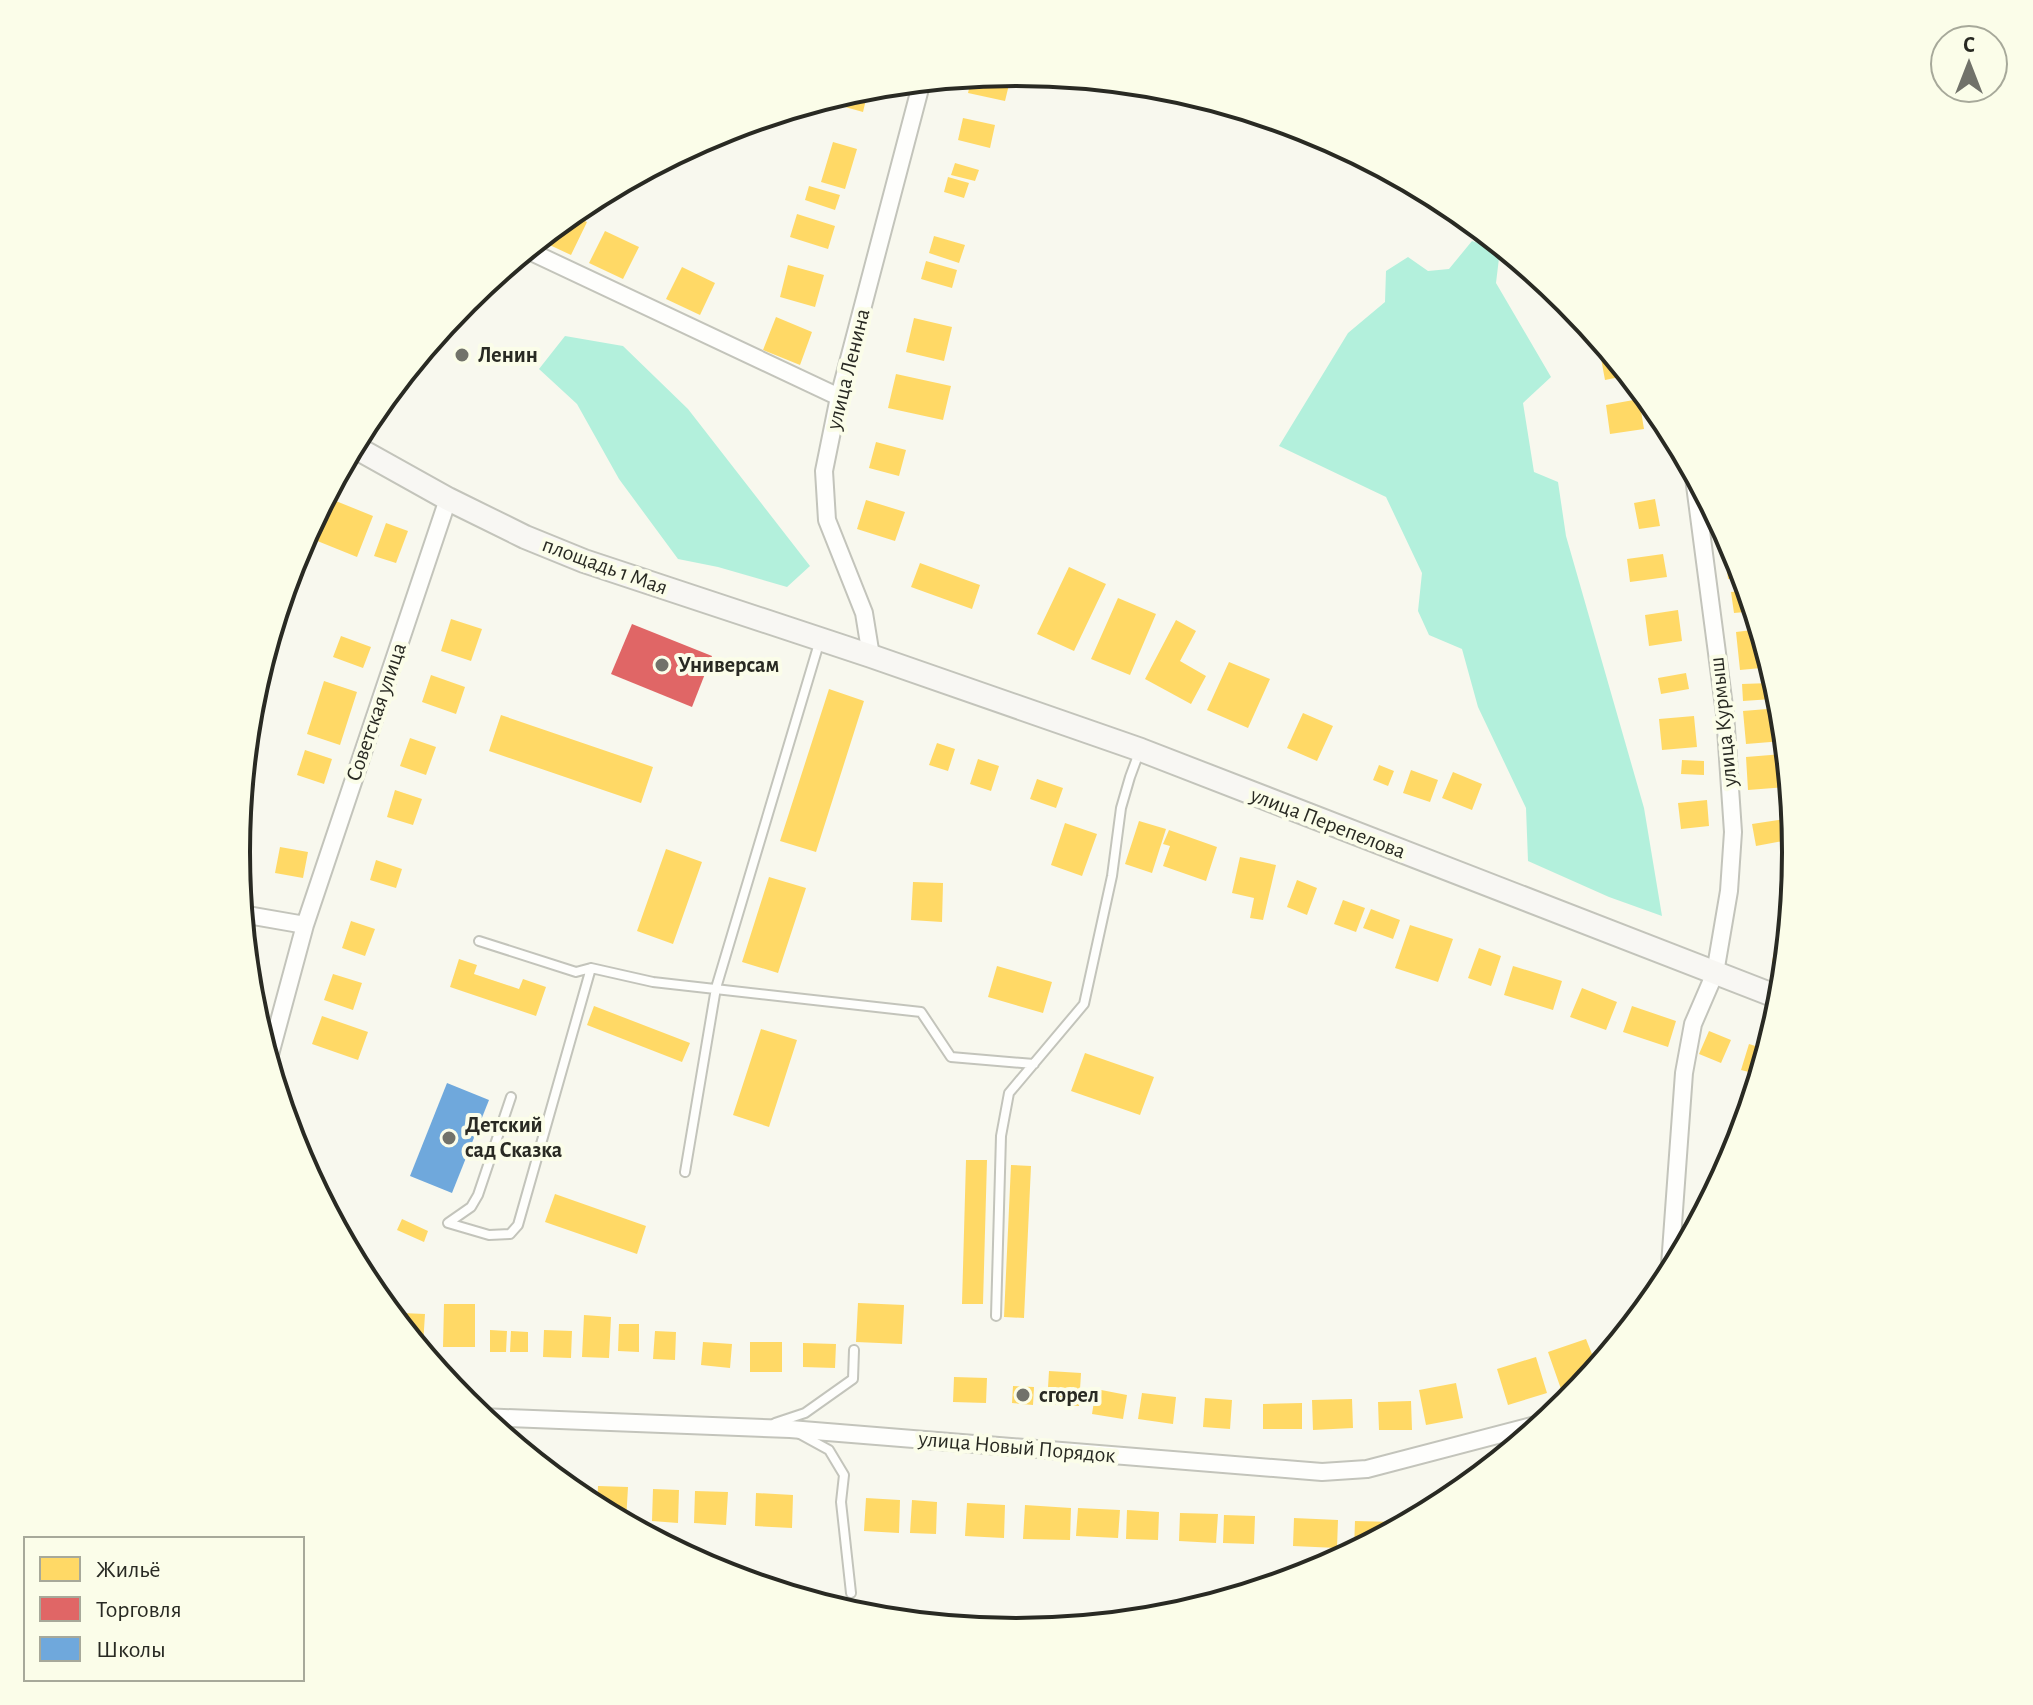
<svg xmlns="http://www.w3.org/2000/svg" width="2033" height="1705" font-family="'Alegreya Sans',sans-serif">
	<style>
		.water { fill: #b3f0dc }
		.homes { fill: #ffd966 }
		.shops { fill: #e06666 }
		.schools { fill: #6fa8dc }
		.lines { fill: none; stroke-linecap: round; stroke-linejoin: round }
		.lane-casing { stroke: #c3c4bb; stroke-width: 12 }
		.street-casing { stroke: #c3c4bb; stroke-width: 20 }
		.secondary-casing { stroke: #c3c4bb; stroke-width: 26 }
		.lane { stroke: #fefefc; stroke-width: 8 }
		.street { stroke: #fefefc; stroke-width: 16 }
		.secondary { stroke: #f8f7f3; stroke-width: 22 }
		.poi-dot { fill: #71726a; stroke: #fbfde9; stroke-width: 3 }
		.labels { text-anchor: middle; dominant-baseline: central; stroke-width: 8; stroke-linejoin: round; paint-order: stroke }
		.poi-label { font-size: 22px; font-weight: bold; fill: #292a23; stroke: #fbfde9; text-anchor: start }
		.street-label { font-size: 22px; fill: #292a23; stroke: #fbfde9 }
		.rim { fill: none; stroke: #292a23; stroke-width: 4 }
	</style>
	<rect width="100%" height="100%" fill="#f8f8ee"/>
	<path class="water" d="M1472,241L1500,250L1496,283L1551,377L1523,403L1534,472L1558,482L1566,536L1644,808L1662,916L1609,897L1528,861L1526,808L1478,707L1462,649L1429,635L1418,611L1422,573L1386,497L1279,446L1348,333L1385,302L1386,271L1408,257L1428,271L1449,269Z
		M565,336L623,346L688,409L810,566L787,587L718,567L678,559L619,479L577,404L539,369Z"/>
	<path class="homes" d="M1012,72L1005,101L968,93L972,76Z
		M865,87H869L863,112L820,100Z
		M963,118L995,125L990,148L958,140Z
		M833,142L857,149L845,189L821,182Z
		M955,163L979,170L975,181L951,175Z
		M948,177L969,183L964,198L944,192Z
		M809,186L840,195L835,210L805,200Z
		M570,214L587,222L571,255L539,240Z
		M797,214L835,226L828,249L790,237Z
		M605,231L639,247L623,279L589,263Z
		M934,236L965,245L959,263L929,253Z
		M926,261L957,270L952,288L921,279Z
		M788,265L824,275L815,307L780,297Z
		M682,267L715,283L700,315L666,299Z
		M776,317L812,332L800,365L763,350Z
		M914,318L952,327L944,361L906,352Z
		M1611,352L1630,375L1605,380L1600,353Z
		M896,374L951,386L943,420L888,408Z
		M1639,399L1644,429L1610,434L1606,405Z
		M876,442L906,450L899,476L869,468Z
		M326,497L373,516L357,557L305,536Z
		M1655,499L1660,526L1639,529L1634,503Z
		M866,500L905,512L895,541L857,529Z
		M386,523L408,531L396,563L374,556Z
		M1663,554L1667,577L1630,582L1627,559Z
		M1739,559L1745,577L1728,579L1726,561Z
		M920,563L980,585L972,609L911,587Z
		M1069,567L1106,584L1074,651L1037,634Z
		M1749,590L1755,611L1734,613L1731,592Z
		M1118,598L1156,614L1130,675L1091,659Z
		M1678,610L1682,641L1649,646L1645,615Z
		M451,619L482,629L471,661L441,651Z
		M1176,620L1196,631L1180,661L1206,676L1191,704L1145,679Z
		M1760,629L1772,667L1740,670L1736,632Z
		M341,636L371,647L363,668L333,657Z
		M1229,662L1270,679L1248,728L1207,710Z
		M1686,673L1689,689L1661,694L1658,678Z
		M431,675L465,687L456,714L422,702Z
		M324,681L357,692L340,745L307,734Z
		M1770,683L1772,699L1743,701L1742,684Z
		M829,689L864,701L816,852L780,841Z
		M1779,708L1782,741L1746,744L1743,711Z
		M1303,713L1333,726L1317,761L1287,748Z
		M501,715L653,767L641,803L489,751Z
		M1694,716L1697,747L1662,750L1659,719Z
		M410,738L436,747L426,775L400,766Z
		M937,743L955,749L948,771L929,765Z
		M305,750L332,759L324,784L297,775Z
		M1784,754L1786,787L1748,790L1746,757Z
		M978,759L999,766L991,791L970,784Z
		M1682,760L1704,761V775L1681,774Z
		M1379,765L1394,771L1388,786L1373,780Z
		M1411,770L1438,780L1430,802L1403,793Z
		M1453,772L1482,784L1472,810L1442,798Z
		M1037,779L1063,788L1056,808L1030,799Z
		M395,790L422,799L413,825L387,817Z
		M1707,800L1709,826L1681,829L1678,803Z
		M1785,819L1788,840L1756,846L1752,824Z
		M1139,821L1166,829L1152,873L1125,864Z
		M1065,823L1097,834L1082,876L1051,865Z
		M1169,830L1217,847L1206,881L1163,866L1170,846L1163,844Z
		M280,847L308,852L303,878L275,873Z
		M666,849L702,862L673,944L637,931Z
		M236,850L247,851L245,874H238Z
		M1240,857L1276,865L1263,920L1250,918L1254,898L1232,893Z
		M376,860L402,869L396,888L370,880Z
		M769,877L806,888L778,973L742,962Z
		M1297,880L1317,888L1307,915L1287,907Z
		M913,882L943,883L942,922L911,920Z
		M1343,900L1365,908L1356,932L1334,924Z
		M1371,909L1400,920L1393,939L1363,928Z
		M351,921L375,929L365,956L342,948Z
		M1410,925L1453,939L1438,982L1395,968Z
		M1776,941L1788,943L1786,965L1772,962Z
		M1479,948L1501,956L1491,986L1468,978Z
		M459,959L477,965L474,974L519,989L523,979L546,987L536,1016L450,987Z
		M997,966L1052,982L1043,1013L988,997Z
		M1513,966L1562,981L1553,1010L1504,995Z
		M333,974L362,983L353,1010L324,1000Z
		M1582,988L1617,1002L1606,1030L1570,1017Z
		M594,1006L690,1043L682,1062L587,1025Z
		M1632,1006L1676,1021L1668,1047L1623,1032Z
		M322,1016L368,1032L358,1060L312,1044Z
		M761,1029L797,1040L769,1127L733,1115Z
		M1709,1031L1731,1040L1721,1063L1699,1054Z
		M1749,1044L1768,1050L1761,1075L1741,1070Z
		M1085,1053L1154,1077L1140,1115L1071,1091Z
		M966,1160H987L983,1304H962Z
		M1011,1165L1031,1166L1024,1318L1004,1317Z
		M555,1194L646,1226L637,1254L545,1222Z
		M402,1219L428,1231L424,1242L397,1230Z
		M858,1303L904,1305L902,1344L856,1342Z
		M444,1304H475V1347H443Z
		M402,1313L425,1314L423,1345H416L402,1328Z
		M584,1315L611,1317L609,1358L582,1357Z
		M619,1324H639V1352L618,1351Z
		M490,1330L507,1331L506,1352H490Z
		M544,1330L572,1331L571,1358L543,1357Z
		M511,1331L528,1332V1352H510Z
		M655,1331L676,1332L675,1360L653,1359Z
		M1586,1339L1598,1369L1589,1379L1561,1389L1548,1352Z
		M703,1342L732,1344L730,1368L701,1365Z
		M750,1342H782V1372H750Z
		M803,1343L836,1344L835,1368L803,1367Z
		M1536,1357L1547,1393L1508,1405L1497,1369Z
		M1049,1371L1081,1373L1079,1406L1047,1404Z
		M954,1377L987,1378L986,1403L953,1402Z
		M1456,1383L1463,1418L1426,1425L1419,1390Z
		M1013,1386L1034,1387L1033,1405L1012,1403Z
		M1096,1389L1127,1395L1123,1419L1092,1414Z
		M1142,1393L1176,1397L1173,1424L1138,1419Z
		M1205,1398L1232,1400L1230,1429L1203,1427Z
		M1352,1399L1353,1428L1313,1430L1312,1400Z
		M1411,1401L1412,1430H1379L1378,1402Z
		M1302,1403V1429H1263V1404Z
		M598,1486L628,1487L626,1521L618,1520L597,1509Z
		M653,1489L679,1490L678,1523L652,1521Z
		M695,1491L728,1492L726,1525L694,1523Z
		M756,1493L793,1495L792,1528L755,1526Z
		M866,1498L900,1500L899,1533L864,1531Z
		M912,1500L937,1502L936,1534L910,1533Z
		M967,1503L1005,1505L1004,1538L965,1536Z
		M1025,1505L1071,1508L1070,1540L1023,1539Z
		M1078,1508L1120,1510L1118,1538L1076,1536Z
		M1127,1510L1159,1512L1158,1540L1126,1539Z
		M1180,1513L1218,1514L1216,1543L1179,1541Z
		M1224,1515L1255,1516L1254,1544L1223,1543Z
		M1294,1518L1338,1520L1337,1548L1293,1546Z
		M1355,1521L1395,1522L1394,1531L1361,1549H1354Z"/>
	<path class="shops" d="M632,624L712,656L692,707L611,674Z"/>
	<path class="schools" d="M447,1083L489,1100L452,1193L410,1176Z"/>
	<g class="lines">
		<defs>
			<path id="lane" d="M479,941L576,972L591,968L653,982L921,1012L951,1057L1034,1064
				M511,1097L478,1195L471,1207L448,1223L489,1235L510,1234L518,1225L591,968
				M685,1172L716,988L820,640
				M996,1316L1001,1136L1009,1093L1084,1004L1112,876L1121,808L1130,777L1140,750
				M775,1423L805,1413L853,1379L854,1350
				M798,1433L829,1450L844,1475L841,1502L851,1593"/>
			<path id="street" d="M527,250L839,397
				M871,656L864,613L827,520L824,471L839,397L922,81
				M242,914L305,925
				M268,1062L305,925L448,499
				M1669,1279L1684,1073L1693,1024L1715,973L1729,891L1733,832L1725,714L1693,470
				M480,1417L790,1429L1322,1472L1367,1469L1547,1422"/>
			<path id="secondary" d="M353,446L448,499L525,537L584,561L871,656L1141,750L1783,999"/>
		</defs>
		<use href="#lane" class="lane-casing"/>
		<use href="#street" class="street-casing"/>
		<use href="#secondary" class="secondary-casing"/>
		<use href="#lane" class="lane"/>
		<use href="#street" class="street"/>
		<use href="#secondary" class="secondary"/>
	</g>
	<g class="poi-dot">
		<circle cx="462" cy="355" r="8"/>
		<circle cx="662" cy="665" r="8"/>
		<circle cx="449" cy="1138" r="8"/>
		<circle cx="1023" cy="1395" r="8"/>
	</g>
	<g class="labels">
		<g class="poi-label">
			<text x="478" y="355">Ленин</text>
			<text x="678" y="665">Универсам</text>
			<text x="465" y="1125">Детский<tspan x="465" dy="25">сад Сказка</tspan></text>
			<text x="1039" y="1395">сгорел</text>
		</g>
		<g class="street-label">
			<text transform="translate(848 369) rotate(-76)">улица Ленина</text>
			<text transform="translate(605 566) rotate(20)">площадь 1 Мая</text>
			<text transform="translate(376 712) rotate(-71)">Советская улица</text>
			<text transform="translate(1723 722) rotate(-96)">улица Курмыш</text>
			<text transform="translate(1328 823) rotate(21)">улица Перепелова</text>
			<text transform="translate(1017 1447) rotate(5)">улица Новый Порядок</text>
		</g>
	</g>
	<path d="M0 0H2033V1705H0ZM250 852a766 766 0 1 1 1532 0a766 766 0 1 1-1532 0Z" fill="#fbfde9" fill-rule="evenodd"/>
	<path class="rim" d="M250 852a766 766 0 1 1 1532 0a766 766 0 1 1-1532 0Z"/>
	<rect x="24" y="1537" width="280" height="144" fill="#fbfde9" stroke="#a7a99a" stroke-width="2"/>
	<rect x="40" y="1557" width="40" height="24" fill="#ffd966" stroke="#a7a99a" stroke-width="2"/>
	<text x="96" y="1577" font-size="24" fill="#292a23">Жильё</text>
	<rect x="40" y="1597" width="40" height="24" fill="#e06666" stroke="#a7a99a" stroke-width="2"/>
	<text x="96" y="1617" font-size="24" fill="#292a23">Торговля</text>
	<rect x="40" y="1637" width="40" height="24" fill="#6fa8dc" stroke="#a7a99a" stroke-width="2"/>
	<text x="96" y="1657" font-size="24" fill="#292a23">Школы</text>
	<g transform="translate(1969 64)"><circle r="38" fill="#fbfde9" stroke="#a7a99a" stroke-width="2"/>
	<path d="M0-6L14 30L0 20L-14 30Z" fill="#71726a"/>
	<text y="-12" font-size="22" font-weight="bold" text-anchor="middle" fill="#292a23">С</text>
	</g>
</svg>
